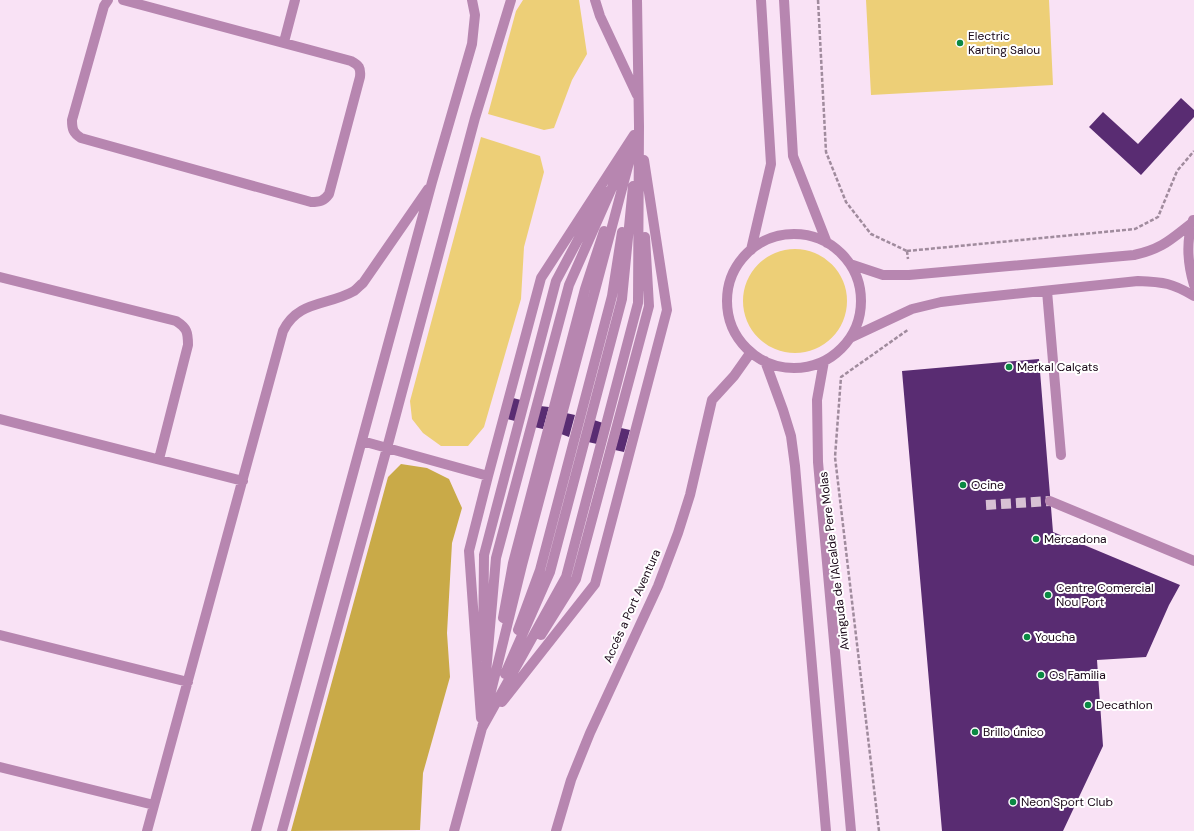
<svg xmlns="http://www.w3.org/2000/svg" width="1194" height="831" font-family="'DM Sans',sans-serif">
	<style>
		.green { fill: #edcf77 }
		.forest { fill: #c9aa48 }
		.building { fill: #592c72 }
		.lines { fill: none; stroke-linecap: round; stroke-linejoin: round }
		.minor-tunnel { stroke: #d7c1d4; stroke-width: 10; stroke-dasharray: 10 5; stroke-linecap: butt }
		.path { stroke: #a08b9d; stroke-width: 2.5; stroke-dasharray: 4 2; stroke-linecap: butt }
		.minor { stroke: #b786b0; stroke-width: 10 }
		.poi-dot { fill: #0b8843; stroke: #fff; stroke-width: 1.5 }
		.labels { text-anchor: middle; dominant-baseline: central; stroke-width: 4; stroke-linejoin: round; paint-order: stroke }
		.poi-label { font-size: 12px; fill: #180616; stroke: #fff; text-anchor: start }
		.street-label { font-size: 12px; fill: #180616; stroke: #fff }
	</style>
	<rect width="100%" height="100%" fill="#f9e2f5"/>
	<path class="green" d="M523,0H579L587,54L572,80L554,128L544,130L488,114L516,11Z
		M866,0H1049L1053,85L871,95Z
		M481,137L540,156L544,172L524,247L521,299L484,427L468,446H441L423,433L412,419L410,401Z
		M743 301a52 52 0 1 1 104 0a52 52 0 1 1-104 0Z"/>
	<path class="forest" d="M401,464L427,468L449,479L462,508L452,543L447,633L450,677L423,773L420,830L291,831L388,477Z"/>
	<path class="building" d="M1181,98L1194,110V117L1141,175L1089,127L1103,112L1138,144Z
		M1039,359L1053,532L1180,585L1169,605L1146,657L1097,660L1103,746L1063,831H942L902,371Z
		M513,398L521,400L515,421L507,419Z
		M540,406L549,407L543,429L534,427Z
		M566,413L575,415L569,437L561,434Z
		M594,420L603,423L597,444L588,442Z
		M621,428L630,430L624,452L615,450Z"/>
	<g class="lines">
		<path class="minor-tunnel" d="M986,505L1050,501"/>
		<path class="path" d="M818,0L826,152L846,202L871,234L907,251
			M907,251L908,259
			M907,251L1135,229L1158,217L1177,171L1194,151
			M879,831L835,457L841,377L909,329"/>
		<path class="minor" d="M108,0L104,6L72,120C72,129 73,133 81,138L311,202C320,202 324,201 329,194L360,77C361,68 359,65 351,61L123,0
			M595,0L600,16L637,95
			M784,0L793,156L827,243
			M284,42L295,0
			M1193,220C1186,241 1188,265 1194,285
			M727 301a67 67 0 1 1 134 0a67 67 0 1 1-134 0Z
			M751,250L771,164L761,0
			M850,264L883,275H909L1134,255C1162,249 1170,240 1192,223
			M0,277L176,321C187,328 188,332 188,345L159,459
			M1047,291L1061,455
			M850,338L912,309L941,302L966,299L1138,281C1164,282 1172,283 1194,296
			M765,361L783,410L791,436L795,466L826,831
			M824,361L817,400L818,462L851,831
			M0,419L243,481
			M362,441L488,476
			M1050,501L1194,561
			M503,618L513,563L585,289L604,231
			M518,630L540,570L612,296L622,232
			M0,635L188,682
			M541,635L576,579L649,306L645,237
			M483,656L484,555L556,281L604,191
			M505,674L550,572L622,299L633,186
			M484,696L496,558L569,285L626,156
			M502,702L595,584L667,310L644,160
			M481,718L469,551L488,476L541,278L634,135
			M482,728L566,577L638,303L639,126L637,0
			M0,767L154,805
			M147,831L283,331C298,300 328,306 354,291C357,289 360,285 363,283L428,189
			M256,831L432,182L472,44L475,15L472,0
			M282,831L387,448L475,118L511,0
			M454,831L482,728L522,565L635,140
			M556,831L571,780L590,733L658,586L678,533L690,495L712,400L734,376L751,352"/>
	</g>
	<g class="poi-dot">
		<circle cx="960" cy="43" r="4"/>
		<circle cx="1009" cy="367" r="4"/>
		<circle cx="963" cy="485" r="4"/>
		<circle cx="1036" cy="539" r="4"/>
		<circle cx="1048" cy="595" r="4"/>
		<circle cx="1027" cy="637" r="4"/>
		<circle cx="1041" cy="675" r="4"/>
		<circle cx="1088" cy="705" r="4"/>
		<circle cx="975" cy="732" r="4"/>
		<circle cx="1013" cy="802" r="4"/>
	</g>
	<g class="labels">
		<g class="poi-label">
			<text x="968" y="36">Electric<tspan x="968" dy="14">Karting Salou</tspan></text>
			<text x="1017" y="367">Merkal Calçats</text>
			<text x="971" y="485">Ocine</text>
			<text x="1044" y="539">Mercadona</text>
			<text x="1056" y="588">Centre Comercial<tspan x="1056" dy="14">Nou Port</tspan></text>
			<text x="1035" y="637">Youcha</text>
			<text x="1049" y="675">Os Familia</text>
			<text x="1096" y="705">Decathlon</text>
			<text x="983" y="732">Brillo único</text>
			<text x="1021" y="802">Neon Sport Club</text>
		</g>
		<g class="street-label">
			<text transform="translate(834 561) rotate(-97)">Avinguda de l'Alcalde Pere Molas</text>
			<text transform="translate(632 606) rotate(-66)">Accés a Port Aventura</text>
		</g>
	</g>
</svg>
